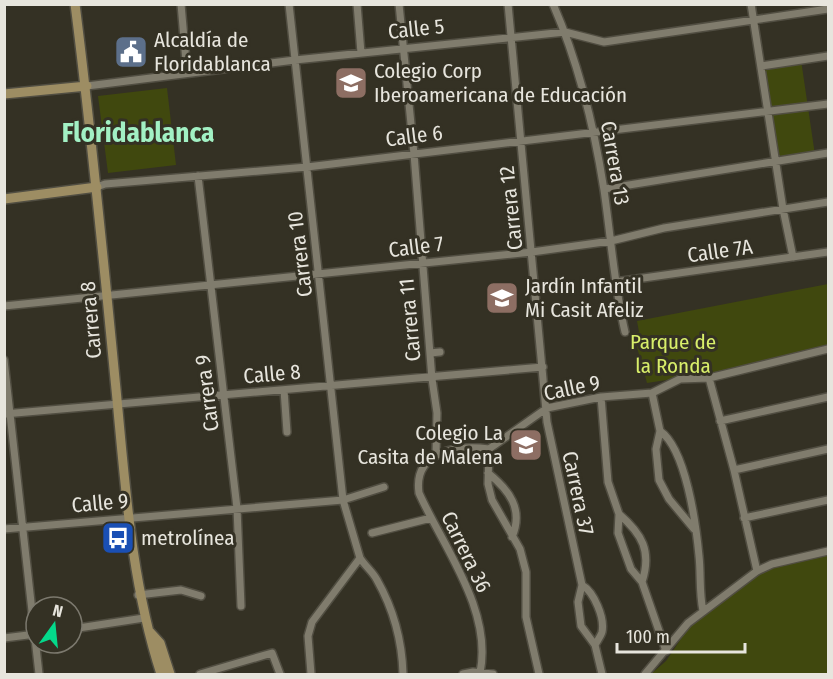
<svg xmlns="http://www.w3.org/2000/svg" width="833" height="679" font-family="'Fira Sans Condensed',sans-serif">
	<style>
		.green { fill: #40480e }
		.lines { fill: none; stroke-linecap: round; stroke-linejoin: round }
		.minor-casing { stroke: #514e42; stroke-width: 10 }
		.secondary-casing { stroke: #514e42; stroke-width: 12 }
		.minor { stroke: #807c6d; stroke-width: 7 }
		.secondary { stroke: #9d8d63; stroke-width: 9 }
		.labels { text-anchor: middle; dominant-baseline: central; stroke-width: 6; stroke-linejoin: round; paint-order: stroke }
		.street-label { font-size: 21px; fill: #e7e5dd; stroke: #343124 }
		.poi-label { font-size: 21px; fill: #e7e5dd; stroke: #343124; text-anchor: start }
		.park-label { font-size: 21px; fill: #d8ee6a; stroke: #343124 }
		.district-label { font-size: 27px; font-weight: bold; fill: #a2f1c4; stroke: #343124 }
	</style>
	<rect width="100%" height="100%" fill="#343124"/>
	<path class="green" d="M801,60L815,155L775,161L761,66Z
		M167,88L176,165L108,173L98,96Z
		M828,284V347L718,372L647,383L633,333L639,332L637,321Z
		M828,553V674H651L666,661L691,624L757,574L770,567Z"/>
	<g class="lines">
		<defs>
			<path id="minor" d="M181,4L187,73
				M289,4L343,500L360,558L312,622L308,636L311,674
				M357,4L361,53
				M399,4L414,154L432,379L437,413L436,454
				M508,4L547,422L582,585L578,602L581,626L595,645L602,674
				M553,4C579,64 594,126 604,190C611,238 614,285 625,332
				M751,4L783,209L793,257
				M761,66L828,56
				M87,86L295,60L565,32L604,42L828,9
				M198,176L237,508L241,606
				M97,187L105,184L307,167L828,104
				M604,189L828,153
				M615,282L828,252
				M4,306L532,252L611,241L664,228L828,202
				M430,353L440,352
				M4,360L39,674
				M709,378L734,470L757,571
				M284,390L287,432
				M652,393L660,431L656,449L659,480L669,499L694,529
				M601,397L608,482L619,514L618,533L631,569L642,582L666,651
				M4,414L543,367
				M720,421L828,397
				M660,431C686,449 696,524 699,556C701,574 699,592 703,611
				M489,449L488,484L492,500L520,549L526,572V617L539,674
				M734,470L828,449
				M488,473C509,490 524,509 512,537
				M619,514C642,534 652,551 642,582
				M744,518L828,500
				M4,529L343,500L384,487
				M372,533L431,518
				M360,558C365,566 373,572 377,580C394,610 402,640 403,674
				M582,585C594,592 605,618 602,632C601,636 597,641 595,645
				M138,595L181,590L201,596
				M72,629L144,618
				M4,638L36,634
				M480,673C493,610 443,547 419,493C413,451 457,445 489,449L547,408L601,397L652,393L680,379L709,378L828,349
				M200,674L272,653L280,674
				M463,674L473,672L493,674
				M645,674L688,623L757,571L772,564L828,551"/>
			<path id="secondary" d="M75,4C91,129 103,254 115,379C125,479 130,579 161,674
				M4,94L87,86
				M4,199L97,187
				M150,632L160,643L170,674"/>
		</defs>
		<use href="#minor" class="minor-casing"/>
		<use href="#secondary" class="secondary-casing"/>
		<use href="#minor" class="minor"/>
		<use href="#secondary" class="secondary"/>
	</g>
	<defs>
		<symbol id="civic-square" viewBox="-11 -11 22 22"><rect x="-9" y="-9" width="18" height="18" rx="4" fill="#5c6f8a" stroke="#343124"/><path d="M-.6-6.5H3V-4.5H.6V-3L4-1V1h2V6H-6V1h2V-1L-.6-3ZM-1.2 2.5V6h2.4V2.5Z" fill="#fff"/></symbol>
		<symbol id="school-square" viewBox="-11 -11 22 22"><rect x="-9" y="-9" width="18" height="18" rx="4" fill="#8d6e63" stroke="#343124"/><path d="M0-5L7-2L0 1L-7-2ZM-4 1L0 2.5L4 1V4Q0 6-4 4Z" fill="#fff"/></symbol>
		<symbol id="bus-square" viewBox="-11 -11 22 22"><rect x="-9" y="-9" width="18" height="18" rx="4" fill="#1a4fb4" stroke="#343124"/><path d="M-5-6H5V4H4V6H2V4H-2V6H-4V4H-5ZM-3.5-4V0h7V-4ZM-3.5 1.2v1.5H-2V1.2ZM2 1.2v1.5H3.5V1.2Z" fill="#fff"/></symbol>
	</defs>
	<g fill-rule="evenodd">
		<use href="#civic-square" x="112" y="33" width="38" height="38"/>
		<use href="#school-square" x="332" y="64" width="38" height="38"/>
		<use href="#school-square" x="483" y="279" width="38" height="38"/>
		<use href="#school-square" x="507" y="426" width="38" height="38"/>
		<use href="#bus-square" x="99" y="519" width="38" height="38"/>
	</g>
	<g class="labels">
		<g class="street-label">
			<text transform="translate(416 29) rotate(-6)">Calle 5</text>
			<text transform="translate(414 136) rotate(-7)">Calle 6</text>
			<text transform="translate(615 163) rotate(80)">Carrera 13</text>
			<text transform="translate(511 208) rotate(-96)">Carrera 12</text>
			<text transform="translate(416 247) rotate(-7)">Calle 7</text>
			<text transform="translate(720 251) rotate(-8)">Calle 7A</text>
			<text transform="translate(300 254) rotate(-97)">Carrera 10</text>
			<text transform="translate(91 320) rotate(-95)">Carrera 8</text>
			<text transform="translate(410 320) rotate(-95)">Carrera 11</text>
			<text transform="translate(272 374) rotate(-5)">Calle 8</text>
			<text transform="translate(572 388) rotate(-12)">Calle 9</text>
			<text transform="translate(207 393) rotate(-97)">Carrera 9</text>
			<text transform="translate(578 493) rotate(78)">Carrera 37</text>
			<text transform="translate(100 503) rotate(-5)">Calle 9</text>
			<text transform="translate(466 552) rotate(64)">Carrera 36</text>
		</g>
		<g class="poi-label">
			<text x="154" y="40">Alcaldía de<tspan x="154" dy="24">Floridablanca</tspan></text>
			<text x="374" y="71">Colegio Corp<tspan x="374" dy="24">Iberoamericana de Educación</tspan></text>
			<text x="525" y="286">Jardín Infantil<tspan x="525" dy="24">Mi Casit Afeliz</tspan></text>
			<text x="503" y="433" text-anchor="end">Colegio La<tspan x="503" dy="24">Casita de Malena</tspan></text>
			<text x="141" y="538">metrolínea</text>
		</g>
		<g class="park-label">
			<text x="673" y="342">Parque de<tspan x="673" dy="24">la Ronda</tspan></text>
		</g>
		<g class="district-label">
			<text x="138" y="133">Floridablanca</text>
		</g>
	</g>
	<rect width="833" height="679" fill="none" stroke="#e7e5dd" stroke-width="12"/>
	<g transform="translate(54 625) rotate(15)"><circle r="28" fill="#343124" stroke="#7c796e" stroke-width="1.5"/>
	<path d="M0-4.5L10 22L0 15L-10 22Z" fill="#04d98b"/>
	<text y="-9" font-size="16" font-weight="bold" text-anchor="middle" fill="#e7e5dd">N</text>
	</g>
	<path d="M617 643v9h128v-9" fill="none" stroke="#e7e5dd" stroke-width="3"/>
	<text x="626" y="643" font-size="18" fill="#e7e5dd" stroke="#343124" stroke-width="4.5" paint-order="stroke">100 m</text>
</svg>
